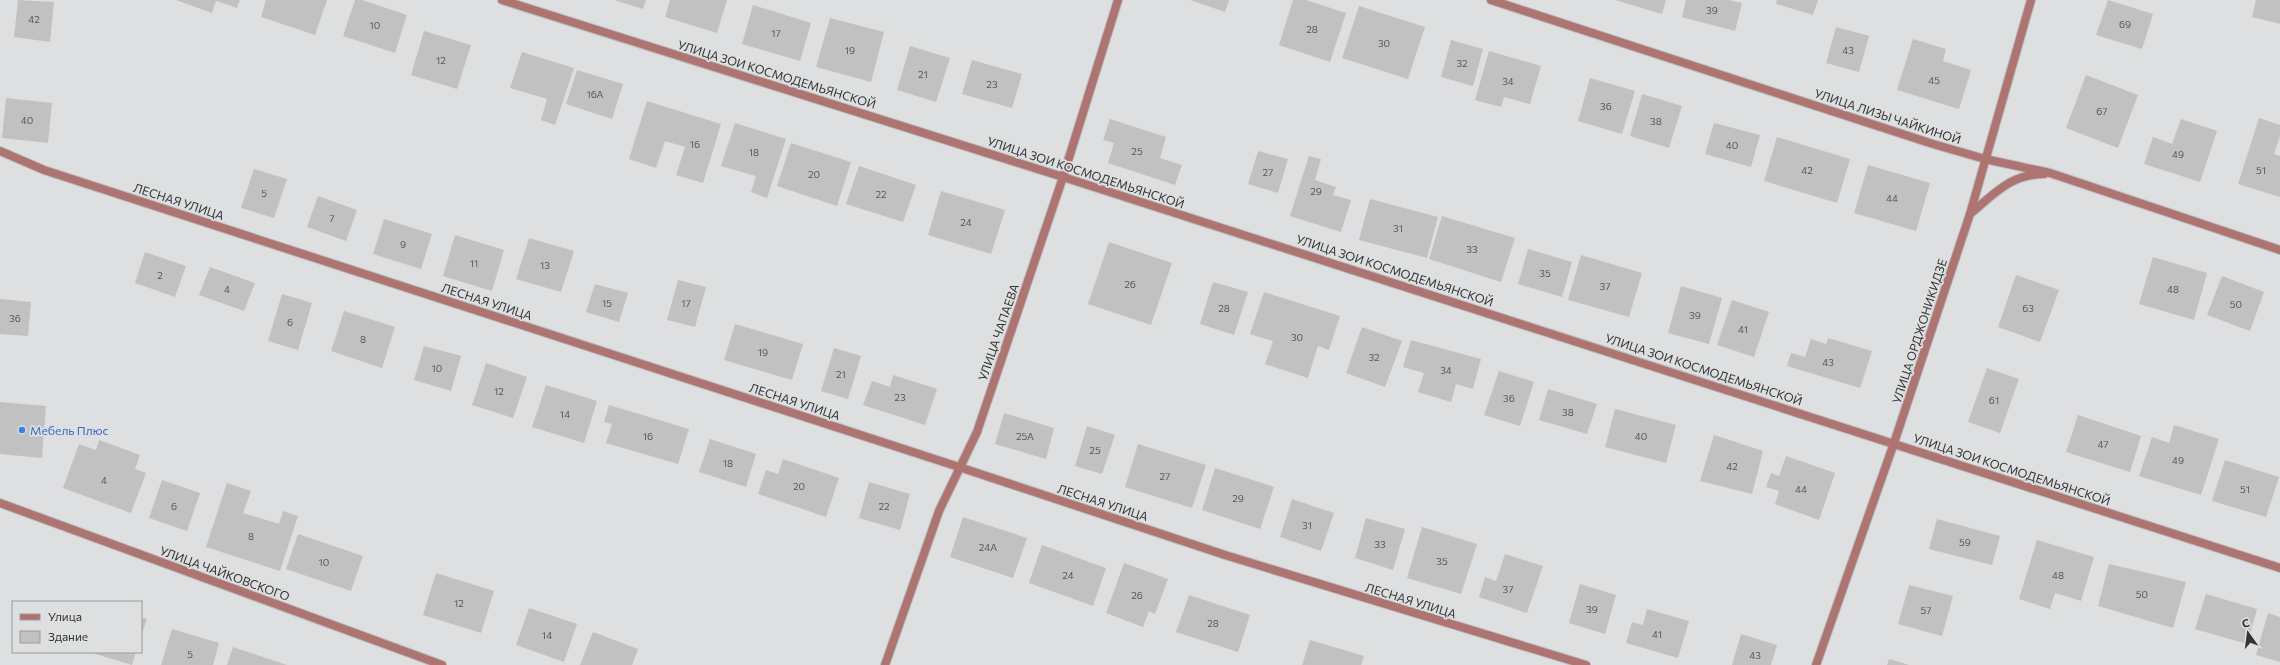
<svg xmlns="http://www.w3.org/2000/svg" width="2280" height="665" font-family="Commissioner,sans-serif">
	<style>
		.building { fill: #c1c1c1 }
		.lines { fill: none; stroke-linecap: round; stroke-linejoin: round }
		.service-casing { stroke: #bcbdbe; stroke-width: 10 }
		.minor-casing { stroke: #bcbdbe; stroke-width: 10 }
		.service { stroke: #ad7472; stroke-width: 8 }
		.minor { stroke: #ad7472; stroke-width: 8 }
		.shop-dot { fill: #3f7fe0; stroke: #dedfe0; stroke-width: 1.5 }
		.labels { text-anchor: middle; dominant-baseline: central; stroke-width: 3.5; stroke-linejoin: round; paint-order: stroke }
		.number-label { font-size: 10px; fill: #565757 }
		.street-label { font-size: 12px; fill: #333434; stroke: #dedfe0 }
		.shop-label { font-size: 12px; fill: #366cbe; stroke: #dedfe0; text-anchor: start }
	</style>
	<rect width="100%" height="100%" fill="#dedfe0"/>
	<path class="building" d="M18,0L54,2L50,42L14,37Z
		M176,0H240L237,8L216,1L212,13Z
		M266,0H327L315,35L261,17Z
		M355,0H362L407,15L395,53L343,36Z
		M614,0H646L643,9Z
		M670,0H727L717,33L665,17Z
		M1190,0H1229L1225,12Z
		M1293,0H1306L1346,13L1330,62L1279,45Z
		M1615,0H1666L1662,14Z
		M1686,0H1729L1742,3L1735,31L1682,17Z
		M1777,0H1818L1813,15L1776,4Z
		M2108,0L2153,14L2142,49L2096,35Z
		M2256,0H2280V24L2252,17Z
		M753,5L811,23L800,61L742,44Z
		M1359,6L1425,27L1408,79L1342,58Z
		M830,18L884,32L871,82L816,67Z
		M1836,27L1869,36L1859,72L1826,63Z
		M424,31L471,45L457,89L411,75Z
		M1913,39L1946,49L1943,61L1971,70L1959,109L1897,90Z
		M1451,40L1483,49L1473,86L1441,77Z
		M910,46L950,58L936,102L897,90Z
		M1489,51L1541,66L1530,104L1504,97L1501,107L1475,100Z
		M522,52L574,68L555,125L541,120L547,99L510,88Z
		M972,60L1022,74L1012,108L962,94Z
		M577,70L623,84L612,119L566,104Z
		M2086,75L2138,95L2118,148L2066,128Z
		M1590,78L1635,91L1622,134L1578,121Z
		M1642,94L1682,106L1669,148L1630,136Z
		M6,98L52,103L48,143L2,138Z
		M647,101L721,124L703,183L676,175L685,147L665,141L656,168L629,159Z
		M2259,118L2280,125V136L2274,154L2280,156V197L2238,184Z
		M1110,119L1166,137L1160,158L1182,165L1175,185L1108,163L1114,143L1103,140Z
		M2181,119L2217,131L2200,182L2144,164L2153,137L2172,144Z
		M735,123L786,139L767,198L751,192L756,176L721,166Z
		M1714,123L1760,135L1751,167L1705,154Z
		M1777,137L1850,159L1837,203L1764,181Z
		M791,143L851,162L837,206L777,186Z
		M1258,151L1288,159L1278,193L1248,184Z
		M1309,156L1321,159L1315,180L1336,187L1333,195L1351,200L1341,232L1290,216Z
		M1868,165L1930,183L1916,231L1854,213Z
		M859,166L916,185L903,222L846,204Z
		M254,169L287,179L274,218L241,208Z
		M941,191L1005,210L991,254L928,235Z
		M318,196L357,210L346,241L307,227Z
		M1370,199L1438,217L1427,258L1359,240Z
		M1442,216L1515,238L1501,282L1429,259Z
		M384,219L432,234L421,269L373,254Z
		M455,235L504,250L492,291L443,276Z
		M529,238L574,251L561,292L516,279Z
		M1109,242L1172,263L1151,325L1088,304Z
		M1528,249L1572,262L1562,297L1518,284Z
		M145,252L186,266L175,297L135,283Z
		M1581,255L1642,273L1629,317L1568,300Z
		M2153,257L2207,273L2194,320L2139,304Z
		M210,267L255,283L244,311L199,295Z
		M2016,275L2059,290L2040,342L1998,327Z
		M2222,276L2264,292L2250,331L2207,315Z
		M678,280L706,287L695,327L667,320Z
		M1213,282L1248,292L1234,335L1200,324Z
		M595,284L628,293L619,322L586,312Z
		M1681,286L1722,298L1709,344L1668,333Z
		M1264,292L1340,316L1329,350L1318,346L1308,378L1265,364L1273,341L1250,334Z
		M282,294L312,303L298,350L268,341Z
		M0,299L31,302L28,336L0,334Z
		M1732,300L1769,312L1754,357L1717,345Z
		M344,311L395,327L382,368L331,351Z
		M735,324L803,344L792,380L724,360Z
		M1362,327L1402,341L1385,387L1346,373Z
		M1828,338L1872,351L1860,388L1787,366L1791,353L1805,357L1811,339L1826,344Z
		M1411,340L1481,359L1473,389L1456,384L1451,402L1418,392L1424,373L1403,367Z
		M424,346L461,356L451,391L414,380Z
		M834,348L861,356L848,399L821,391Z
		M486,363L527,377L513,418L472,405Z
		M1987,368L2019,379L2000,433L1968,422Z
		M1499,371L1534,382L1520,426L1484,415Z
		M893,375L937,389L925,425L863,405L872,381L890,387Z
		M546,385L597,401L584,443L532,427Z
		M1548,389L1597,404L1587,434L1539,420Z
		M0,402L46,406L42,458L0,454Z
		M609,405L689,429L678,464L606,443L612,424L604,422Z
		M1615,409L1676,425L1666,463L1605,447Z
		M1004,413L1054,428L1046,459L995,444Z
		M2078,415L2141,436L2130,472L2066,452Z
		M2174,425L2219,439L2201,495L2139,476L2152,437L2169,443Z
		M1087,426L1115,435L1102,474L1075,466Z
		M1714,435L1763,451L1752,494L1700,481Z
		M710,439L756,454L746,487L699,472Z
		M99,440L140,455L135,469L146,473L131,513L63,488L79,444L96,450Z
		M1138,444L1206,465L1192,508L1125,487Z
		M1786,456L1835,473L1819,520L1775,504L1779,491L1766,487L1771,473L1779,476Z
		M783,459L839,478L826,517L758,494L766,470L778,474Z
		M2225,460L2279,477L2266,517L2212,501Z
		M1215,468L1274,487L1260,529L1202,510Z
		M162,480L200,493L187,531L149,518Z
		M869,482L910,494L900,530L859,518Z
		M227,483L251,491L243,513L279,524L283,511L298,516L280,571L206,547Z
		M1292,499L1334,513L1321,551L1280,537Z
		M963,517L1027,538L1013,578L950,557Z
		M1366,518L1405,529L1393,570L1355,558Z
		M1937,519L2000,536L1992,565L1929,549Z
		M1422,527L1477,544L1461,594L1407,578Z
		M298,534L363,556L351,591L286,569Z
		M2037,540L2094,557L2081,601L2055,593L2050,609L2019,599Z
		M1042,545L1106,568L1093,606L1029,583Z
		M1505,554L1543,566L1527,613L1479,597L1485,577L1496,581Z
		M1124,563L1168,579L1155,614L1149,611L1143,627L1106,613Z
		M2109,564L2186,582L2173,628L2098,606Z
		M436,573L494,591L481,633L423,615Z
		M1580,584L1616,595L1605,634L1569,623Z
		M1909,585L1953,596L1942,636L1898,624Z
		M2206,594L2257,609L2247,644L2195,629Z
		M1189,595L1250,615L1238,652L1176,632Z
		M529,608L577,624L564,662L516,645Z
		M1647,609L1689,621L1678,658L1626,643L1632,622L1643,625Z
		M2268,613L2280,617V662L2256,655Z
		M141,617L147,619L141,636Z
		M172,629L219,643L213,665H161Z
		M593,632L638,649L632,665H580Z
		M1741,634L1777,645L1771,665H1732Z
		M1310,640L1364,656L1361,665H1302Z
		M233,647L287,665H227Z
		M89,652H136L132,665Z
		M1889,659L1909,665H1887Z"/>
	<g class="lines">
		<defs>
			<path id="service" d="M1970,214C1995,193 2011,174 2044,174"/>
			<path id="minor" d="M502,0L1063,177L2280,568
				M1491,0L1933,144L1985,159L2050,173L2280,250
				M0,151L44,170L959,467L1225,555L1586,665
				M0,503L442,665
				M885,665L939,511L977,432L1063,177L1118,0
				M1816,665L1894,443L1970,214L2031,0"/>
		</defs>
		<use href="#service" class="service-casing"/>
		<use href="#minor" class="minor-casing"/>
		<use href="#service" class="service"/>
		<use href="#minor" class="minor"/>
	</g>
	<circle class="shop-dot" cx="22" cy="430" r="4"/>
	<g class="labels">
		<g class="number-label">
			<text x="1712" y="10">39</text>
			<text x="34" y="19">42</text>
			<text x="2125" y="24">69</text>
			<text x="375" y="25">10</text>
			<text x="1312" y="29">28</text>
			<text x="776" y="33">17</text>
			<text x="1384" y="43">30</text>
			<text x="850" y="50">19</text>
			<text x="1848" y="50">43</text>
			<text x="441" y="60">12</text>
			<text x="1462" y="63">32</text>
			<text x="923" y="74">21</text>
			<text x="1934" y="80">45</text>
			<text x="1508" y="81">34</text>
			<text x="992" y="84">23</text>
			<text x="595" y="94">16А</text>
			<text x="1606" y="106">36</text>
			<text x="2102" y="111">67</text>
			<text x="27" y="120">40</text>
			<text x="1656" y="121">38</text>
			<text x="695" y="144">16</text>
			<text x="1732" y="145">40</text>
			<text x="1137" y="151">25</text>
			<text x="754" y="152">18</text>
			<text x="2178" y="154">49</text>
			<text x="1807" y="170">42</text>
			<text x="2261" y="170">51</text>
			<text x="1268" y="172">27</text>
			<text x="814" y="174">20</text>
			<text x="1316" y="191">29</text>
			<text x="264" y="193">5</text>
			<text x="881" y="194">22</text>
			<text x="1892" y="198">44</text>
			<text x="332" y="218">7</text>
			<text x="966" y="222">24</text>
			<text x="1398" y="228">31</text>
			<text x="403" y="244">9</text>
			<text x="1472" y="249">33</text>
			<text x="474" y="263">11</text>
			<text x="545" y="265">13</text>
			<text x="1545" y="273">35</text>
			<text x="160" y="275">2</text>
			<text x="1130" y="284">26</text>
			<text x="1605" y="286">37</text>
			<text x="227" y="289">4</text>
			<text x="2173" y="289">48</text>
			<text x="607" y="303">15</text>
			<text x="686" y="303">17</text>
			<text x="2236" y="304">50</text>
			<text x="1224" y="308">28</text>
			<text x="2028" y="308">63</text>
			<text x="1695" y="315">39</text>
			<text x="15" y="318">36</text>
			<text x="290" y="322">6</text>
			<text x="1743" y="329">41</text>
			<text x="1297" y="337">30</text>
			<text x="363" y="339">8</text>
			<text x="763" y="352">19</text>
			<text x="1374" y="357">32</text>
			<text x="1828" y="362">43</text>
			<text x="437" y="368">10</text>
			<text x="1446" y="370">34</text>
			<text x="841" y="374">21</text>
			<text x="499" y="391">12</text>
			<text x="900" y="397">23</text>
			<text x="1509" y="398">36</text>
			<text x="1994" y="400">61</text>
			<text x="1568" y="412">38</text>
			<text x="565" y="414">14</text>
			<text x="648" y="436">16</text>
			<text x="1025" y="436">25А</text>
			<text x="1641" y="436">40</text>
			<text x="2103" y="444">47</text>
			<text x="1095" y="450">25</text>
			<text x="2178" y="460">49</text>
			<text x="728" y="463">18</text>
			<text x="1732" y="466">42</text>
			<text x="1165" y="476">27</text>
			<text x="104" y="480">4</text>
			<text x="799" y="486">20</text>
			<text x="1801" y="489">44</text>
			<text x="2245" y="489">51</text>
			<text x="1238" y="498">29</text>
			<text x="174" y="506">6</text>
			<text x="884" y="506">22</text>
			<text x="1307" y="525">31</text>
			<text x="251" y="536">8</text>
			<text x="1965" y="542">59</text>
			<text x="1380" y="544">33</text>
			<text x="988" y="547">24А</text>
			<text x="1442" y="561">35</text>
			<text x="324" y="562">10</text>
			<text x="1068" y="575">24</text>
			<text x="2058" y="575">48</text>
			<text x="1508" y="589">37</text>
			<text x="2142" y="594">50</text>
			<text x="1137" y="595">26</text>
			<text x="459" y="603">12</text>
			<text x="1592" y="609">39</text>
			<text x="1926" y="610">57</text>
			<text x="1213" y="623">28</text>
			<text x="1657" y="634">41</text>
			<text x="547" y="635">14</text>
			<text x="190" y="654">5</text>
			<text x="1755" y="655">43</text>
		</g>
		<g class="street-label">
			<text transform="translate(777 74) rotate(17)">УЛИЦА ЗОИ КОСМОДЕМЬЯНСКОЙ</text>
			<text transform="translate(1888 116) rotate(18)">УЛИЦА ЛИЗЫ ЧАЙКИНОЙ</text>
			<text transform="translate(1086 172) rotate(18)">УЛИЦА ЗОИ КОСМОДЕМЬЯНСКОЙ</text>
			<text transform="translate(179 201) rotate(18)">ЛЕСНАЯ УЛИЦА</text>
			<text transform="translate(1395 270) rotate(18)">УЛИЦА ЗОИ КОСМОДЕМЬЯНСКОЙ</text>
			<text transform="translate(487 301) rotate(18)">ЛЕСНАЯ УЛИЦА</text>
			<text transform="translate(1919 331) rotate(-72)">УЛИЦА ОРДЖОНИКИДЗЕ</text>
			<text transform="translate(998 332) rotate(-71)">УЛИЦА ЧАПАЕВА</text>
			<text transform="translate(1704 369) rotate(18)">УЛИЦА ЗОИ КОСМОДЕМЬЯНСКОЙ</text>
			<text transform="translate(795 401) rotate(18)">ЛЕСНАЯ УЛИЦА</text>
			<text transform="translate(2012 469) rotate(18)">УЛИЦА ЗОИ КОСМОДЕМЬЯНСКОЙ</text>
			<text transform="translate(1103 502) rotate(18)">ЛЕСНАЯ УЛИЦА</text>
			<text transform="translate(225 573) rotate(20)">УЛИЦА ЧАЙКОВСКОГО</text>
			<text transform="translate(1411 600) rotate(17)">ЛЕСНАЯ УЛИЦА</text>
		</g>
		<g class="shop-label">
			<text x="30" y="430">Мебель Плюс</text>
		</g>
	</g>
	<rect x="12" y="601" width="130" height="52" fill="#dedfe0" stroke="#9a9b9b"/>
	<rect x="20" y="614" width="20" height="6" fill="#ad7472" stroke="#9a9b9b"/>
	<text x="48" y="621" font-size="12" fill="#333434">Улица</text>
	<rect x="20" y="631" width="20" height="12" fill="#c1c1c1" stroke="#9a9b9b"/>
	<text x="48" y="641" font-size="12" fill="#333434">Здание</text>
	<g transform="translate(2248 633) rotate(346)" stroke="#dedfe0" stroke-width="3" paint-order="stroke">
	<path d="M0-3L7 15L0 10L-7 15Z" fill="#333434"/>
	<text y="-6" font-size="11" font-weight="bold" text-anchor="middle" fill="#333434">С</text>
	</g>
</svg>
